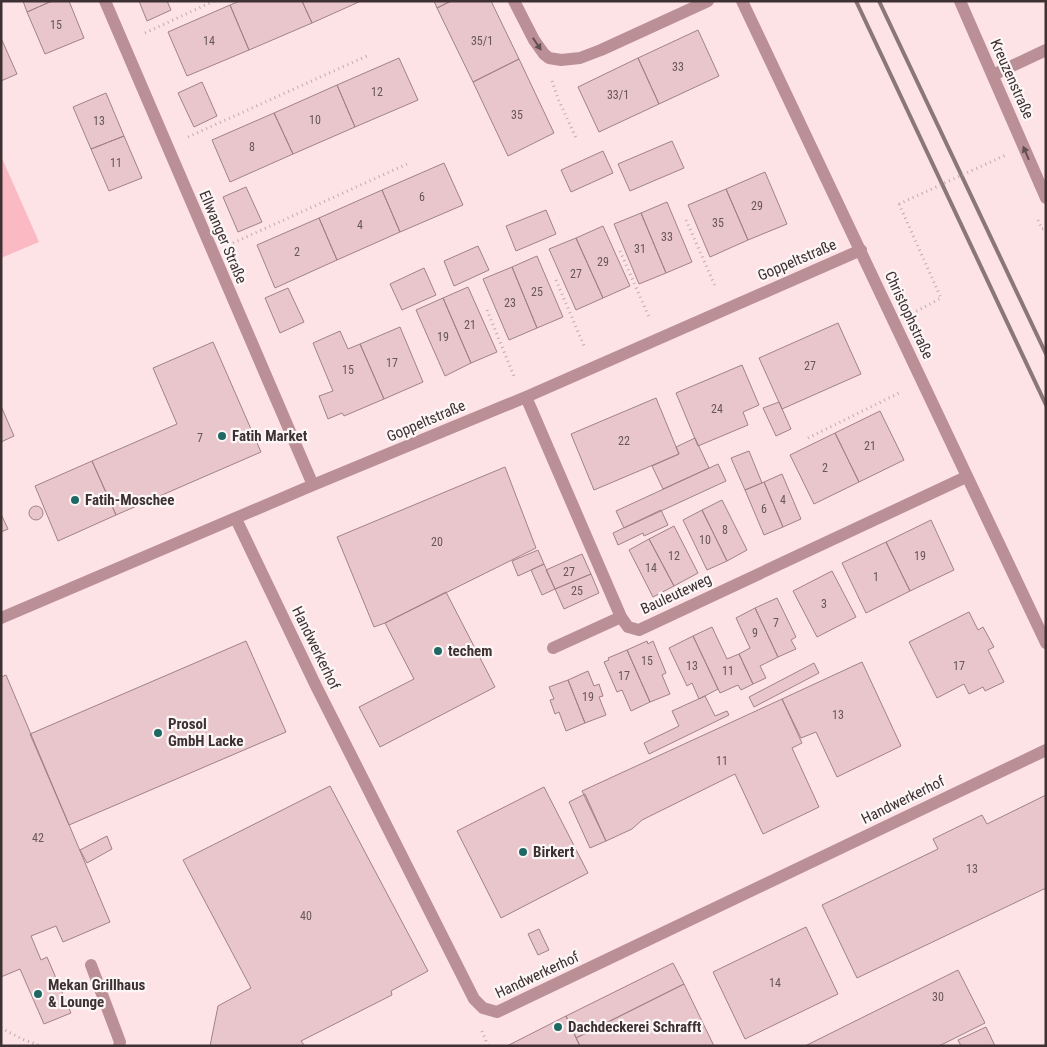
<svg xmlns="http://www.w3.org/2000/svg" width="1047" height="1047" font-family="'Roboto Condensed',sans-serif">
	<style>
		.green { fill: #fab9c3 }
		.building { fill: #e8c6cb; stroke: #a18286 }
		.lines { fill: none; stroke-linecap: round; stroke-linejoin: round }
		.path { stroke: #c0aaac; stroke-width: 3; stroke-dasharray: 1 4; stroke-linecap: butt }
		.minor { stroke: #ba9096; stroke-width: 12 }
		.rail { stroke: #8a7779; stroke-width: 4 }
		.path-bridge { stroke: #c0aaac; stroke-width: 3; stroke-dasharray: 1 4; stroke-linecap: butt }
		.oneway { fill: #634e51 }
		.poi-dot { fill: #1e6964; stroke: #fdf6f7; stroke-width: 2 }
		.labels { text-anchor: middle; dominant-baseline: central; stroke-width: 4.5; stroke-linejoin: round; paint-order: stroke }
		.number-label { font-size: 12px; fill: #685659 }
		.street-label { font-size: 15px; fill: #3e3133; stroke: #fdf6f7 }
		.poi-label { font-size: 15px; font-weight: bold; fill: #3e3133; stroke: #fdf6f7; text-anchor: start }
	</style>
	<rect width="100%" height="100%" fill="#fee3e6"/>
	<path class="green" d="M1,156L39,242L1,258Z"/>
	<path class="building" d="M23,1H52L27,12Z
		M52,1H69L84,38L45,54L27,12Z
		M139,1H167L171,10L147,21Z
		M240,1H302L312,23L249,50L230,5Z
		M302,1H361L312,23Z
		M434,1H451L437,8Z
		M451,1H491L519,59L473,82L437,8Z
		M230,5L249,50L187,76L168,32Z
		M698,30L719,76L659,104L638,58Z
		M1,38L17,74L1,81Z
		M399,58L418,100L355,127L337,85Z
		M638,58L659,104L599,132L578,87Z
		M519,59L554,133L508,156L473,82Z
		M202,82L217,116L194,127L178,93Z
		M337,85L355,127L293,154L274,113Z
		M106,93L124,136L91,149L73,107Z
		M274,113L293,154L230,182L212,140Z
		M124,136L142,178L109,191L91,149Z
		M672,141L684,168L630,191L618,164Z
		M603,151L613,173L571,192L561,170Z
		M444,163L463,205L400,232L382,190Z
		M765,172L787,224L748,240L726,189Z
		M246,187L262,222L238,232L223,197Z
		M726,189L748,240L710,257L688,205Z
		M382,190L400,232L337,260L319,218Z
		M667,202L692,262L666,273L641,213Z
		M546,210L556,234L516,251L506,226Z
		M641,213L666,273L639,284L614,224Z
		M319,218L337,260L275,288L257,245Z
		M603,226L630,286L603,298L576,238Z
		M576,238L603,298L576,310L549,249Z
		M478,246L489,270L454,286L444,261Z
		M537,256L563,317L537,328L512,267Z
		M512,267L537,328L509,340L483,279Z
		M424,268L436,295L402,310L390,284Z
		M468,287L497,352L471,363L443,298Z
		M288,288L304,322L280,333L265,298Z
		M443,298L471,363L445,376L416,310Z
		M838,323L861,374L782,409L759,358Z
		M400,327L423,382L384,399L360,344Z
		M340,331L348,349L360,344L384,399L344,416L342,413L328,419L319,396L333,391L313,343Z
		M213,342L261,452L116,515L92,461L177,424L153,368Z
		M742,365L759,405L743,412L748,425L698,446L676,393Z
		M656,398L679,454L594,490L571,434Z
		M779,402L791,429L776,436L763,408Z
		M1,406L14,436L1,442Z
		M880,411L904,460L859,482L835,433Z
		M835,433L859,482L814,504L790,455Z
		M695,438L709,468L663,489L652,466L679,454L676,447Z
		M749,451L762,483L745,490L731,458Z
		M92,461L116,515L58,541L35,486Z
		M718,464L726,481L624,528L616,511Z
		M505,467L536,548L385,623L374,627L337,537Z
		M782,474L801,519L783,527L764,482Z
		M764,482L783,527L764,535L745,490Z
		M722,500L747,550L727,561L702,510Z
		M29 513a7 7 0 1 1 14 0a7 7 0 1 1-14 0Z
		M661,510L668,525L644,536L643,533L618,545L613,533Z
		M702,510L727,561L707,570L683,520Z
		M1,514L8,529L1,532Z
		M931,520L954,570L910,591L886,542Z
		M674,526L698,573L674,586L649,539Z
		M649,539L674,586L653,597L629,550Z
		M886,542L910,591L866,613L842,563Z
		M538,550L544,564L518,576L512,561Z
		M582,554L591,574L555,589L546,570Z
		M544,564L555,589L542,595L531,570Z
		M832,571L856,617L817,637L793,591Z
		M591,574L599,593L564,609L555,589Z
		M446,592L495,687L380,747L359,707L414,679L385,623Z
		M777,598L796,637L791,640L796,649L778,657L755,608Z
		M755,608L778,657L760,666L766,678L753,684L739,654L750,648L736,618Z
		M969,612L978,630L983,627L994,647L988,650L1004,682L985,691L983,687L969,694L964,684L937,698L909,642Z
		M712,627L727,659L739,654L753,684L741,690L738,685L720,693L693,636Z
		M693,636L718,689L699,699L692,683L687,686L669,648Z
		M246,641L286,732L69,825L30,734Z
		M647,641L648,644L653,641L666,673L662,675L670,694L650,702L627,650Z
		M627,650L650,702L631,711L622,690L617,692L604,662L609,660L608,658Z
		M862,662L901,746L837,777L816,732L801,738L782,699Z
		M814,663L819,673L754,707L749,697Z
		M588,671L594,686L599,684L603,696L599,697L606,715L585,723L568,680Z
		M6,675L110,922L63,942L56,926L31,936L41,960L47,957L71,1013L44,1024L20,969L1,977V677Z
		M568,680L585,723L566,731L559,712L555,714L550,700L554,699L549,687Z
		M705,696L715,716L727,711L729,715L649,754L644,743L679,726L672,711Z
		M782,699L802,743L792,748L819,807L763,834L735,774L642,820L632,829L606,841L582,791Z
		M330,786L428,971L391,991L392,995L301,1041L305,1046H210L218,1006L251,988L183,860Z
		M544,787L588,873L501,918L457,831Z
		M585,794L606,841L590,848L569,802Z
		M1046,795V888L857,978L822,905L938,849L933,839L982,815L987,824Z
		M107,836L112,849L87,863L80,850Z
		M806,927L838,994L745,1039L713,972Z
		M539,929L549,950L538,955L528,934Z
		M673,963L684,984L576,1038L566,1016Z
		M958,970L985,1023L939,1046H805Z
		M684,984L714,1046H580L576,1038Z
		M566,1016L580,1046H507Z
		M986,1027L995,1046H961L958,1040Z"/>
	<g class="lines">
		<path class="path" d="M145,33L214,1
			M552,81L559,101L577,140
			M188,137L369,55
			M899,204L941,298L915,312
			M686,220L716,288
			M1038,220L1042,229L1046,228
			M233,243L407,164
			M620,251L649,317
			M556,280L584,346
			M487,310L514,376
			M808,438L901,392
			M1,1028L22,1039L41,1046
			M482,1031L488,1046"/>
		<path class="minor" d="M105,1L313,485
			M514,1L534,40L544,54L549,58L561,60L580,58L601,50L708,1
			M742,1L1046,643
			M960,1L1046,198
			M993,75L1046,50
			M526,397L621,617L628,627L639,630L966,477
			M236,519L316,686L474,999L483,1008L497,1012L1046,750
			M1,618L313,485L526,397L861,250
			M553,648L621,617
			M91,965L120,1042L119,1046"/>
		<path class="rail" d="M856,1L1046,405
			M879,1L1046,354"/>
		<path class="path-bridge" d="M899,204L1008,154"/>
	</g>
	<defs><path id="oneway-solid" d="M-6-.8H1V-3.2L6.5 0L1 3.2V.8H-6Z" transform="scale(1.25)"/></defs>
	<g class="oneway">
		<use href="#oneway-solid" transform="translate(537 44) rotate(56)"/>
		<use href="#oneway-solid" transform="translate(1026 153) rotate(-113)"/>
	</g>
	<g class="poi-dot">
		<circle cx="222" cy="436" r="5"/>
		<circle cx="75" cy="500" r="5"/>
		<circle cx="438" cy="651" r="5"/>
		<circle cx="158" cy="733" r="5"/>
		<circle cx="523" cy="852" r="5"/>
		<circle cx="38" cy="994" r="5"/>
		<circle cx="558" cy="1027" r="5"/>
	</g>
	<g class="labels">
		<g class="number-label">
			<text x="56" y="25">15</text>
			<text x="209" y="41">14</text>
			<text x="482" y="41">35/1</text>
			<text x="678" y="67">33</text>
			<text x="377" y="92">12</text>
			<text x="618" y="95">33/1</text>
			<text x="517" y="115">35</text>
			<text x="315" y="120">10</text>
			<text x="99" y="121">13</text>
			<text x="252" y="147">8</text>
			<text x="116" y="163">11</text>
			<text x="422" y="197">6</text>
			<text x="757" y="206">29</text>
			<text x="718" y="223">35</text>
			<text x="360" y="225">4</text>
			<text x="667" y="237">33</text>
			<text x="640" y="249">31</text>
			<text x="297" y="252">2</text>
			<text x="603" y="262">29</text>
			<text x="576" y="274">27</text>
			<text x="537" y="292">25</text>
			<text x="510" y="303">23</text>
			<text x="470" y="325">21</text>
			<text x="443" y="337">19</text>
			<text x="392" y="363">17</text>
			<text x="810" y="366">27</text>
			<text x="348" y="370">15</text>
			<text x="717" y="409">24</text>
			<text x="200" y="438">7</text>
			<text x="624" y="441">22</text>
			<text x="870" y="446">21</text>
			<text x="825" y="468">2</text>
			<text x="783" y="500">4</text>
			<text x="764" y="509">6</text>
			<text x="725" y="530">8</text>
			<text x="705" y="540">10</text>
			<text x="437" y="542">20</text>
			<text x="674" y="556">12</text>
			<text x="920" y="556">19</text>
			<text x="651" y="568">14</text>
			<text x="569" y="572">27</text>
			<text x="876" y="577">1</text>
			<text x="577" y="591">25</text>
			<text x="824" y="604">3</text>
			<text x="776" y="623">7</text>
			<text x="755" y="633">9</text>
			<text x="647" y="661">15</text>
			<text x="692" y="666">13</text>
			<text x="959" y="666">17</text>
			<text x="728" y="671">11</text>
			<text x="624" y="676">17</text>
			<text x="588" y="697">19</text>
			<text x="838" y="715">13</text>
			<text x="722" y="761">11</text>
			<text x="38" y="838">42</text>
			<text x="972" y="869">13</text>
			<text x="306" y="916">40</text>
			<text x="775" y="983">14</text>
			<text x="938" y="997">30</text>
		</g>
		<g class="street-label">
			<text transform="translate(1012 79) rotate(66)">Kreuzenstraße</text>
			<text transform="translate(223 237) rotate(67)">Ellwanger Straße</text>
			<text transform="translate(797 260) rotate(-23)">Goppeltstraße</text>
			<text transform="translate(909 315) rotate(65)">Christophstraße</text>
			<text transform="translate(426 421) rotate(-23)">Goppeltstraße</text>
			<text transform="translate(676 594) rotate(-25)">Bauleuteweg</text>
			<text transform="translate(316 648) rotate(64)">Handwerkerhof</text>
			<text transform="translate(903 800) rotate(-26)">Handwerkerhof</text>
			<text transform="translate(537 975) rotate(-25)">Handwerkerhof</text>
		</g>
		<g class="poi-label">
			<text x="232" y="436">Fatih Market</text>
			<text x="85" y="500">Fatih-Moschee</text>
			<text x="448" y="651">techem</text>
			<text x="168" y="724">Prosol<tspan x="168" dy="17">GmbH Lacke</tspan></text>
			<text x="533" y="852">Birkert</text>
			<text x="48" y="985">Mekan Grillhaus<tspan x="48" dy="17">&amp; Lounge</tspan></text>
			<text x="568" y="1027">Dachdeckerei Schrafft</text>
		</g>
	</g>
	<rect width="1047" height="1047" fill="none" stroke="#3e3133" stroke-width="5"/>
</svg>
